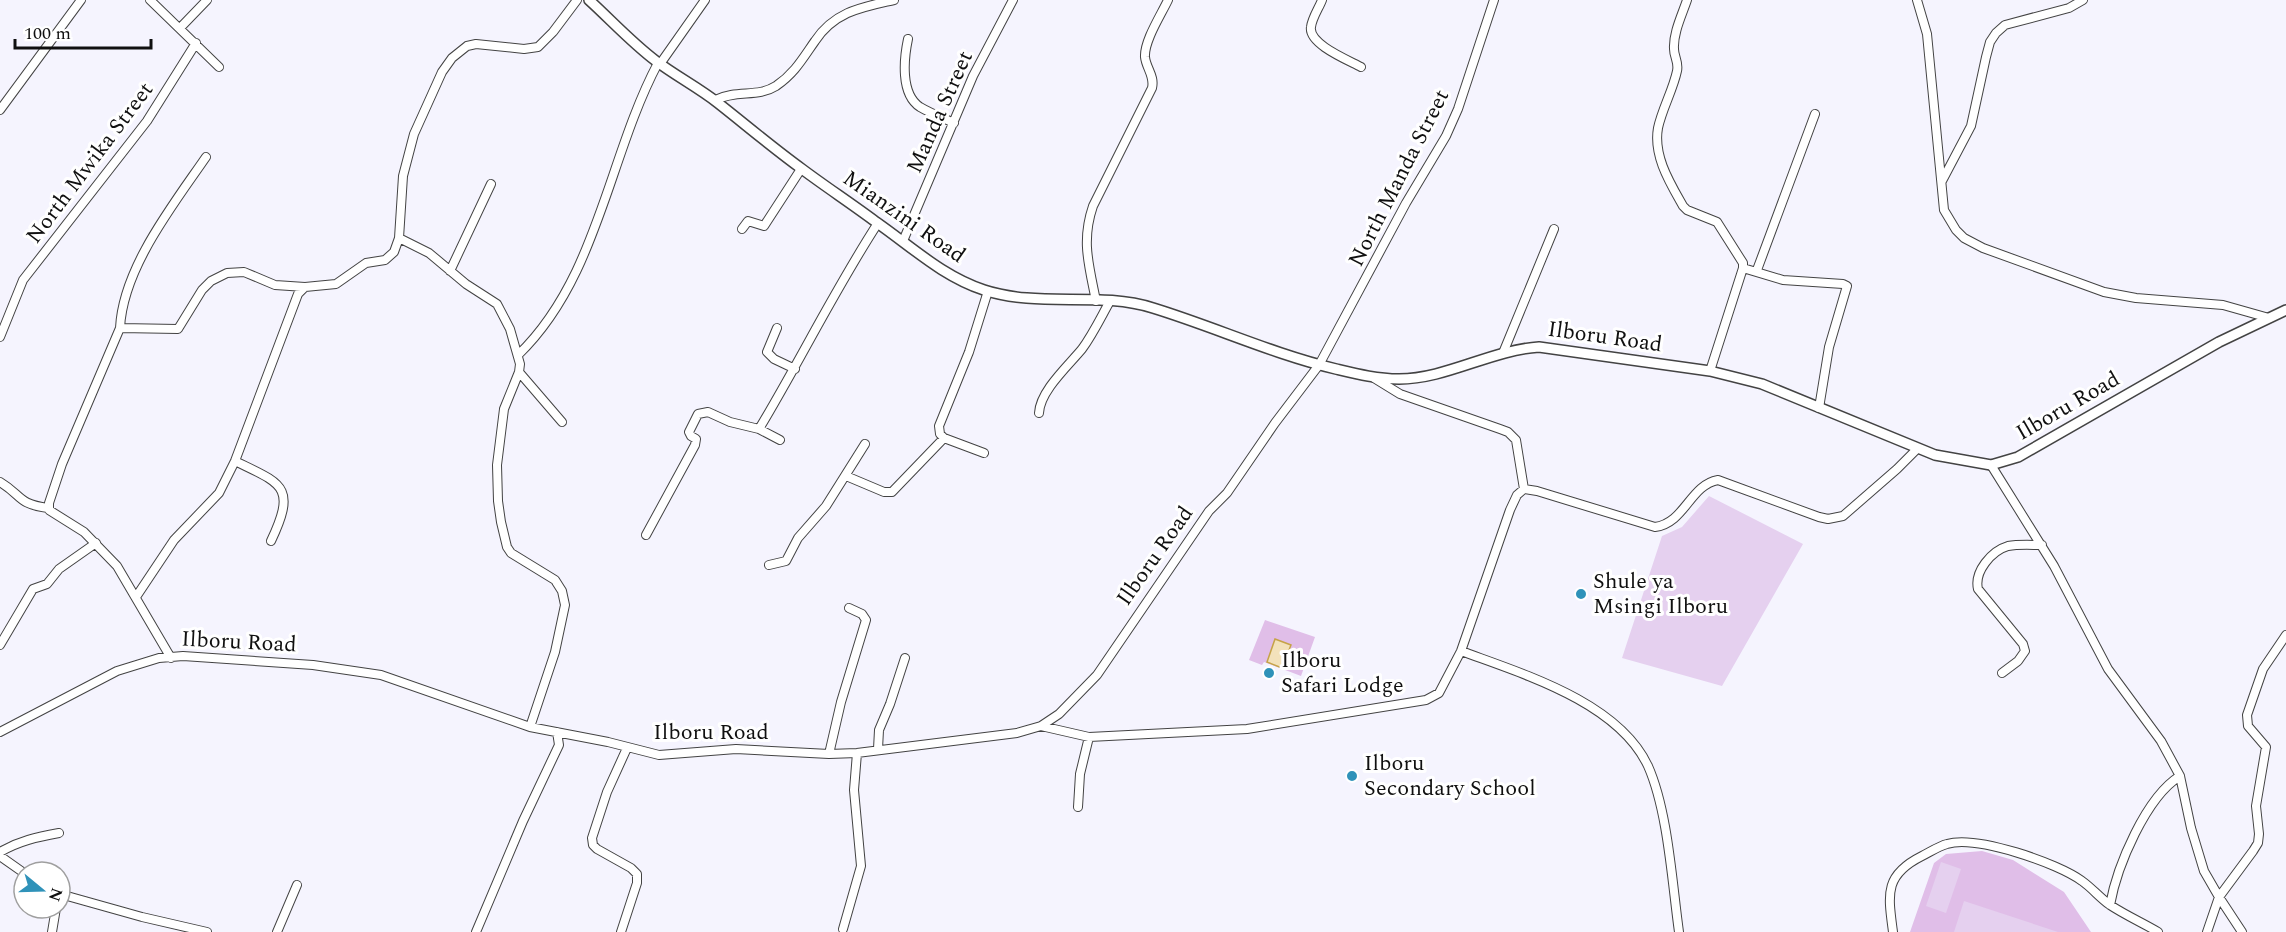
<svg xmlns="http://www.w3.org/2000/svg" width="2286" height="932" font-family="Spectral,serif">
	<style>
		.green { fill: #e0bee8 }
		.pitch { fill: #e5d0ef }
		.water { fill: #f3e2bb; stroke: #c6a347; stroke-width: 1.5 }
		.lines { fill: none; stroke-linecap: round; stroke-linejoin: round }
		.minor-casing { stroke: #434343; stroke-width: 10 }
		.tertiary-casing { stroke: #434343; stroke-width: 12 }
		.minor { stroke: #fff; stroke-width: 8 }
		.tertiary { stroke: #fff; stroke-width: 9 }
		.poi-dot { fill: #2f92b9; stroke: #fff; stroke-width: 2 }
		.labels { text-anchor: middle; dominant-baseline: central; stroke-width: 6; stroke-linejoin: round; paint-order: stroke }
		.street-label { font-size: 22px; fill: #101010; stroke: #fff }
		.poi-label { font-size: 22px; fill: #101010; stroke: #fff; text-anchor: start }
	</style>
	<rect width="100%" height="100%" fill="#f5f4fe"/>
	<path class="green" d="M1265,620L1315,637L1301,676L1264,662L1262,665L1249,660Z
		M1982,851L2013,860L2064,892L2091,932H1910L1934,863L1946,854Z"/>
	<path class="pitch" d="M1709,496L1803,544L1722,686L1622,658L1662,536L1682,527Z
		M1941,862L1961,869L1946,913L1926,906Z
		M1964,901L2058,932H1954Z"/>
	<path class="water" d="M1275,639L1291,645L1282,668L1267,662Z"/>
	<g class="lines">
		<defs>
			<path id="minor" d="M150,0L219,67
				M1322,0C1319,8 1312,18 1311,27C1308,44 1348,60 1361,67
				M1687,0C1682,15 1673,33 1674,49C1674,57 1679,62 1677,71C1673,90 1662,109 1658,128C1653,156 1670,183 1683,206L1687,210L1717,222L1743,263V268L1710,371
				M1917,0L1927,34L1944,210L1956,230L1964,238L1983,248L2104,292L2136,298L2223,305L2269,318
				M180,28L207,0
				M908,39C904,58 900,94 920,107C930,113 943,118 954,123
				M660,64L705,0
				M715,100C738,89 757,98 776,86C795,73 803,58 815,41C835,11 863,7 894,0
				M0,110L81,0
				M1942,181L1971,126L1986,57L1990,42L1996,33L2005,25L2069,8L2083,0
				M742,229L748,221L764,226L801,169
				M399,238L429,253L466,284L497,304L510,329L520,364L519,372L504,409L497,465L498,501L501,522L507,547L511,553L555,580L562,591L565,605L555,652L530,727
				M903,241L973,76L1013,0
				M1743,268L1783,280L1843,284L1847,286L1829,347L1819,408
				M1757,270L1815,114
				M450,271L491,184
				M1096,301C1089,265 1081,241 1093,206L1152,88C1155,76 1146,68 1145,57C1144,41 1161,15 1168,0
				M120,328C123,268 173,205 206,157
				M777,328L767,352L774,359L795,369
				M0,337L23,280L147,121L196,43
				M1503,353L1554,229
				M518,355C598,278 608,157 658,63
				M519,372L562,422
				M1374,378L1400,394L1500,429L1508,432L1516,440L1524,489
				M1039,413C1040,391 1068,366 1082,349C1093,334 1101,317 1110,301
				M759,429C800,361 835,289 878,223
				M984,453L944,438L940,434L939,426L969,352L988,291
				M235,461C282,484 297,486 271,541
				M1991,465L2054,566L2108,669L2161,741L2180,776L2191,828L2204,871L2219,897L2242,932
				M846,476L884,492H892L944,438
				M0,482C22,495 17,504 48,508
				M646,535L695,445L696,439L691,436L689,432L698,414L708,412L730,422L759,429L780,440
				M769,565L786,561L798,538L826,506L865,444
				M136,597L174,540L219,493L235,461L298,294L305,287L336,284L366,263L385,260L394,252L399,238L403,176L414,134L442,72L452,58L467,46L476,44L524,49L538,47L553,32L577,0
				M0,645L33,589L47,584L59,569L96,543
				M1461,651C1523,674 1618,702 1648,766C1668,811 1672,882 1679,932
				M171,658L117,566L84,532L49,510V503L62,464L120,328L178,329L202,290L211,281L227,273L244,272L275,285L305,287
				M2002,673L2018,661L2025,651L2023,644L1978,589C1974,572 1991,551 2008,546C2019,544 2031,545 2042,545
				M1041,726L1089,737L1247,729L1426,700L1439,693L1461,651L1510,510L1517,495L1524,489L1537,491L1655,527C1685,523 1690,485 1718,480L1819,517L1828,519L1843,516L1897,469L1917,449
				M0,732L117,671L159,658L183,656L313,665L381,675L530,727L608,742L659,755L736,749L829,754L857,753L1017,733L1041,726L1059,714L1097,675L1209,511L1227,493L1275,423L1319,365L1406,203L1446,136L1458,109L1494,0
				M878,749L879,730L890,704L905,658
				M829,754L841,702L866,620L862,614L849,608
				M1078,807L1080,774L1089,737
				M0,852C19,841 37,837 59,833
				M0,856L24,873
				M60,894L142,917L207,932
				M2110,905C2117,866 2146,797 2180,776
				M843,929L861,866L854,790L857,753
				M52,932L56,908
				M277,932L297,885
				M476,932L523,821L559,745L557,732
				M621,932L637,883V874L631,868L597,849L593,845L592,838L607,792L627,748
				M1893,932C1888,894 1884,875 1922,856C1930,852 1939,846 1947,844C1976,835 2058,863 2082,881C2092,888 2100,898 2110,905C2125,915 2143,923 2158,932
				M2207,932L2219,897L2253,851L2258,843L2259,834L2256,806L2266,747L2248,726L2247,715L2263,669L2286,635"/>
			<path id="tertiary" d="M589,0C611,20 632,43 656,61C676,76 699,88 718,103C746,125 773,148 802,169C826,187 852,204 876,222C912,247 942,276 984,290C1039,308 1099,291 1153,308C1215,327 1273,354 1336,369C1357,374 1377,379 1399,379C1446,379 1491,350 1539,347L1710,371L1762,384L1935,455L1991,465L2018,457L2219,342L2286,310"/>
		</defs>
		<use href="#minor" class="minor-casing"/>
		<use href="#tertiary" class="tertiary-casing"/>
		<use href="#minor" class="minor"/>
		<use href="#tertiary" class="tertiary"/>
	</g>
	<g class="poi-dot">
		<circle cx="1581" cy="594" r="6"/>
		<circle cx="1269" cy="673" r="6"/>
		<circle cx="1352" cy="776" r="6"/>
	</g>
	<g class="labels">
		<g class="street-label">
			<text transform="translate(940 112) rotate(-66)">Manda Street</text>
			<text transform="translate(90 163) rotate(-53)">North Mwika Street</text>
			<text transform="translate(1399 178) rotate(-63)">North Manda Street</text>
			<text transform="translate(904 217) rotate(35)">Mianzini Road</text>
			<text transform="translate(1605 337) rotate(8)">Ilboru Road</text>
			<text transform="translate(2068 406) rotate(-30)">Ilboru Road</text>
			<text transform="translate(1155 556) rotate(-55)">Ilboru Road</text>
			<text transform="translate(239 642) rotate(3)">Ilboru Road</text>
			<text x="711" y="732">Ilboru Road</text>
		</g>
		<g class="poi-label">
			<text x="1593" y="581">Shule ya<tspan x="1593" dy="25">Msingi Ilboru</tspan></text>
			<text x="1281" y="660">Ilboru<tspan x="1281" dy="25">Safari Lodge</tspan></text>
			<text x="1364" y="763">Ilboru<tspan x="1364" dy="25">Secondary School</tspan></text>
		</g>
	</g>
	<g transform="translate(42 890) rotate(109)"><circle r="28" fill="#ffffff" stroke="#9f9f9f" stroke-width="1.5"/>
	<path d="M0-4.5L10 22L0 15L-10 22Z" fill="#2f92b9"/>
	<text y="-9" font-size="16" font-weight="bold" text-anchor="middle" fill="#101010">N</text>
	</g>
	<path d="M15 39v9h136v-9" fill="none" stroke="#101010" stroke-width="3"/>
	<text x="24" y="39" font-size="18" fill="#101010" stroke="#ffffff" stroke-width="4.5" paint-order="stroke">100 m</text>
</svg>
